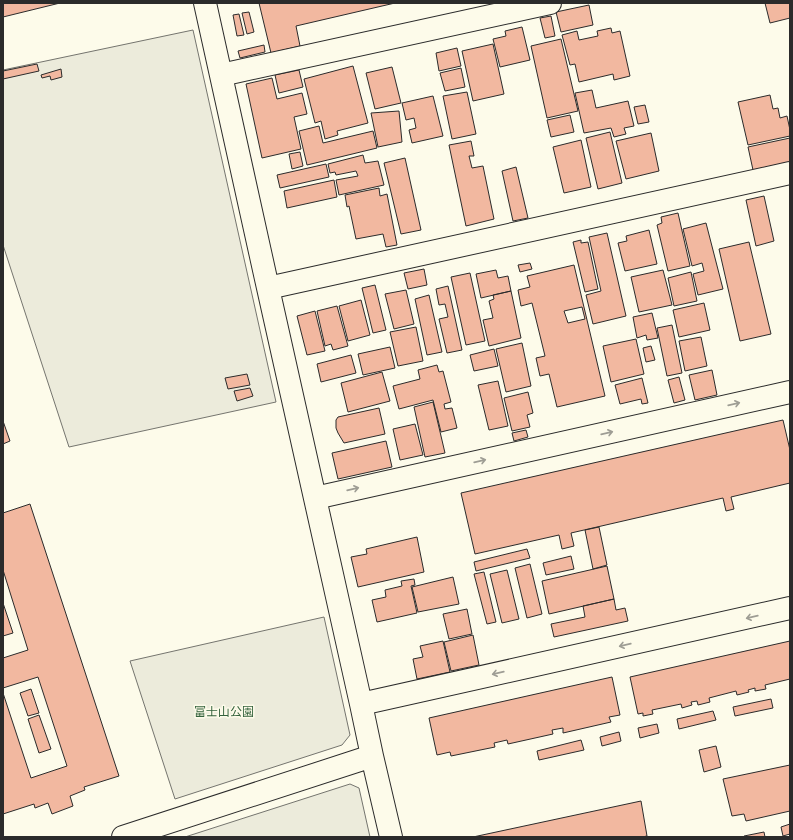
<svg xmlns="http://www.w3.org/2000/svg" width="793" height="840" font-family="Montserrat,'Noto Sans JP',sans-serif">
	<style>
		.green { fill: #ecebdb; stroke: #74746e }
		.building { fill: #f2b8a0; stroke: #2b2b2b; fill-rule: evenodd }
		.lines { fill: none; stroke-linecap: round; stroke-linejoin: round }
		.minor-casing { stroke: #2b2b2b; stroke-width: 24 }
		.minor { stroke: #fdfbea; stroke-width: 22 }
		.oneway { stroke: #9e9d94 }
		.labels { text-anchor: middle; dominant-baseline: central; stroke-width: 3; stroke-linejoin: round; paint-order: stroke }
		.park-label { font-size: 12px; fill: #34623c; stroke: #fdfbea }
	</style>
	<rect width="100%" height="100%" fill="#fdfbea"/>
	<path class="green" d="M193,30L276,402L69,447L3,245V70Z
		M324,617L350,735L342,745L175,799L130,661Z
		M350,784L359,788L370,837H185Z"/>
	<path class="building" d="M3,3H60L3,17Z
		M259,3H395L296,26L300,46L271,53Z
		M765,3H790V18L770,23Z
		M589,5L593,25L561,32L556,12Z
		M249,12L254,32L247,34L242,13Z
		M239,14L244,35L237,36L233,15Z
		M551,16L555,36L545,38L540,18Z
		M522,27L530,60L500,67L493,39L506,36L505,31Z
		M611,28L612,33L620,31L630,76L614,80L613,74L579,82L575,64L570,65L562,35L577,31L579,40L598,36L597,31Z
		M561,39L578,111L547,118L531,46Z
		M493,44L504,94L473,101L462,51Z
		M264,45L265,52L240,58L238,51Z
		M457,48L461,66L439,71L436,53Z
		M37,64L39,71L3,79V71Z
		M353,66L368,123L337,131L338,135L325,139L321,121L315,123L304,79Z
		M392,67L401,103L375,109L366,73Z
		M461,68L465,87L445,91L440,73Z
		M61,69L62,77L51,80L50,76L42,78L41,75Z
		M299,70L303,87L279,93L275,75Z
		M272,78L277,99L302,93L307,114L294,117L301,149L262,158L246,84Z
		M592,90L596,108L628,101L634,126L624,128L626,134L614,137L611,128L584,133L575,93Z
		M467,92L476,134L452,139L443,96Z
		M770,95L773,109L778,108L780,118L787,116L790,130V136L748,145L738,102Z
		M433,96L443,136L412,143L409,130L416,128L414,118L406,120L402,103Z
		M645,105L649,122L638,124L634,107Z
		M399,111L402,142L378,147L371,113Z
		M570,115L574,132L551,137L547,120Z
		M319,126L323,143L373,131L377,148L307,165L299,131Z
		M610,132L622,183L598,189L586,138Z
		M651,133L659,171L626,179L616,141Z
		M790,138V162L753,170L748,147Z
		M581,140L591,187L564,193L553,147Z
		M471,141L474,156H469L472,168L483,166L494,219L466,226L449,145Z
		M300,152L303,166L292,169L289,154Z
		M363,155L365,163L378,161L384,185L339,195L336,180L358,176L356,171L336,175L335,172L330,173L328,164Z
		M405,158L421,230L401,234L384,163Z
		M326,164L329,177L280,188L277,175Z
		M516,167L528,218L513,221L502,171Z
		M334,180L337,197L287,208L284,191Z
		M379,188L380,196L387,194L397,245L386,247L383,234L356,239L349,206L347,207L345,195Z
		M764,196L774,241L756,246L746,200Z
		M678,213L690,266L668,271L657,225L662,223L661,217Z
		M706,223L723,289L698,295L693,274L704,271L702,263L692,266L683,229Z
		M649,230L657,264L625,271L618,243L627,241L626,236Z
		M607,233L626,316L593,324L586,295L601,291L589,237Z
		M581,240V243L588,242L598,289L585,292L573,242Z
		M749,242L771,334L740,341L719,249Z
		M530,263L532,269L520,272L518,265Z
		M574,265L605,396L557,407L549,374L540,376L536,358L545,356L532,303L521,306L518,290L530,287L527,276ZM582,307L585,319L568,323L564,311Z
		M424,269L427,285L408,289L404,273Z
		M496,270L498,278L508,276L511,291L481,298L476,274Z
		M663,270L672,305L639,312L631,277Z
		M691,272L697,301L674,306L668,278Z
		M470,273L485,341L466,345L451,277Z
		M375,285L386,330L373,333L362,288Z
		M448,286L462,350L447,353L439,319L448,317L445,304L439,305L436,289Z
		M406,290L414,324L394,329L385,294Z
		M511,291L521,338L489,346L483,320L493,318L489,301L494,299L493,295Z
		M429,295L442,352L427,355L415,299Z
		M361,300L370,335L348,341L339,306Z
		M704,303L710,330L679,337L673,310Z
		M337,306L348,346L333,350L331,344L325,346L317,311Z
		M315,311L325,351L307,355L297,316Z
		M652,313L658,338L647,340L646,335L637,338L633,317Z
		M672,325L682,373L667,376L657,328Z
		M416,327L423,361L398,366L390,332Z
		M701,337L707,366L685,371L679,341Z
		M636,339L644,374L611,382L603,346Z
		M522,343L531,386L506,392L496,349Z
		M651,346L655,360L646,362L643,348Z
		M390,347L395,368L363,375L358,354Z
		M494,349L498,366L474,371L470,355Z
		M351,355L356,373L321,382L317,364Z
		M437,365L439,372L443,371L451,402L444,404L445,409L452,408L457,428L441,432L433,400L399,409L393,386L420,379L418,370Z
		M712,370L717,395L695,400L689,375Z
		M382,372L390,401L348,412L341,383Z
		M247,374L250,385L228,389L225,378Z
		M679,377L685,400L674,403L668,380Z
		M642,378L648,403L642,404L641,399L620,404L615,385Z
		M498,381L508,426L489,430L478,385Z
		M250,388L253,396L237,401L234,391Z
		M528,392L533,413L527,415L530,427L512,431L504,398Z
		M433,402L445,453L425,457L414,407Z
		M379,408L385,434L344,443L338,433L336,428V420L338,417Z
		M783,420L790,450V483L731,497L734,509L726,511L723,498L571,533L574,546L562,549L559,535L475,554L461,493Z
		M3,421L10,441L3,444Z
		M415,424L423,455L400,460L393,429Z
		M526,430L528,437L514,441L512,433Z
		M386,441L392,467L338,479L332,453Z
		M30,504L119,776L84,787L85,790L70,796L73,806L52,814L48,803L35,808L34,804L3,814V693L31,778L67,766L38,677L3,688V658L28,650L3,570V513Z
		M599,527L607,565L593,569L585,530Z
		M417,537L424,572L358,587L351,557L367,554L366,549Z
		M527,549L530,558L476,571L474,562Z
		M571,556L574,569L546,575L543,563Z
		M530,564L542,614L527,618L515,568Z
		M607,566L614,599L549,614L542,581Z
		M507,570L519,619L502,623L490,574Z
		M484,572L496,622L487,624L474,574Z
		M453,577L459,604L418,612L412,587Z
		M414,579L415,585L411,586L417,613L377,622L372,600L386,597L385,590L402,586L401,581Z
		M614,599L616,610L625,608L628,621L554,637L551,624L585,617L583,606Z
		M3,603L13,633L3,636Z
		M467,609L472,634L449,639L443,614Z
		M473,635L479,665L451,671L444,642Z
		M443,641L450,672L417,679L413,659L423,657L420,646Z
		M790,641V679L765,685L766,689L755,691V688L748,690L749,692L737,695L736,691L709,698L710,702L698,705L697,701L691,702L692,705L682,708L681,704L652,710L653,714L643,716V713L638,714L630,677Z
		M612,677L620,715L609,717L611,722L563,733V728L552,730L553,734L508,744L507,740L494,743L495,747L451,756L450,752L437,755L429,718Z
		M31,689L39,713L28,716L20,693Z
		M771,699L773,708L735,716L733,707Z
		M713,711L716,720L679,729L677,719Z
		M39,715L51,749L39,753L28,719Z
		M657,724L659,733L640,738L638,728Z
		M619,732L621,741L602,746L600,737Z
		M581,740L584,750L539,760L537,751Z
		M716,746L721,767L704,772L699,750Z
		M790,765V811L746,821L744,814L732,816L723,779Z
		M641,801L647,836L642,837H473Z
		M790,824V834L783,836L781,827Z
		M764,832L765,837H744V836Z"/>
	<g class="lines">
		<defs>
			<path id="minor" d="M205,3L268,288L361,704L372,756L391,837
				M221,75L550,3
				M268,288L790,173
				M315,498L790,392
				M361,704L790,608
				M123,837L372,756"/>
		</defs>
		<use href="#minor" class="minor-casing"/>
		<use href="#minor" class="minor"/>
	</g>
	<defs><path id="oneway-shaft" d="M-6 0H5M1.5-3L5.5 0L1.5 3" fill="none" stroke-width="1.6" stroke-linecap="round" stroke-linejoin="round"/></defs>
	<g class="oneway">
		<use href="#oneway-shaft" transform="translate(734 404) rotate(-13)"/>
		<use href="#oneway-shaft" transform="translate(607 433) rotate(-13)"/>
		<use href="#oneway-shaft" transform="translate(480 461) rotate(-13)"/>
		<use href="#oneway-shaft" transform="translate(353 489) rotate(-13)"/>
		<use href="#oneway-shaft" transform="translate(752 617) rotate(167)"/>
		<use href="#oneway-shaft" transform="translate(625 645) rotate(167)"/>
		<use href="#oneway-shaft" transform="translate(498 673) rotate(167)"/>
	</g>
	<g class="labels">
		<g class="park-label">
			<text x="224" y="711">富士山公園</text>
		</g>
	</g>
	<rect width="793" height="840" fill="none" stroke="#2b2b2b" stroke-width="8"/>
</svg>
